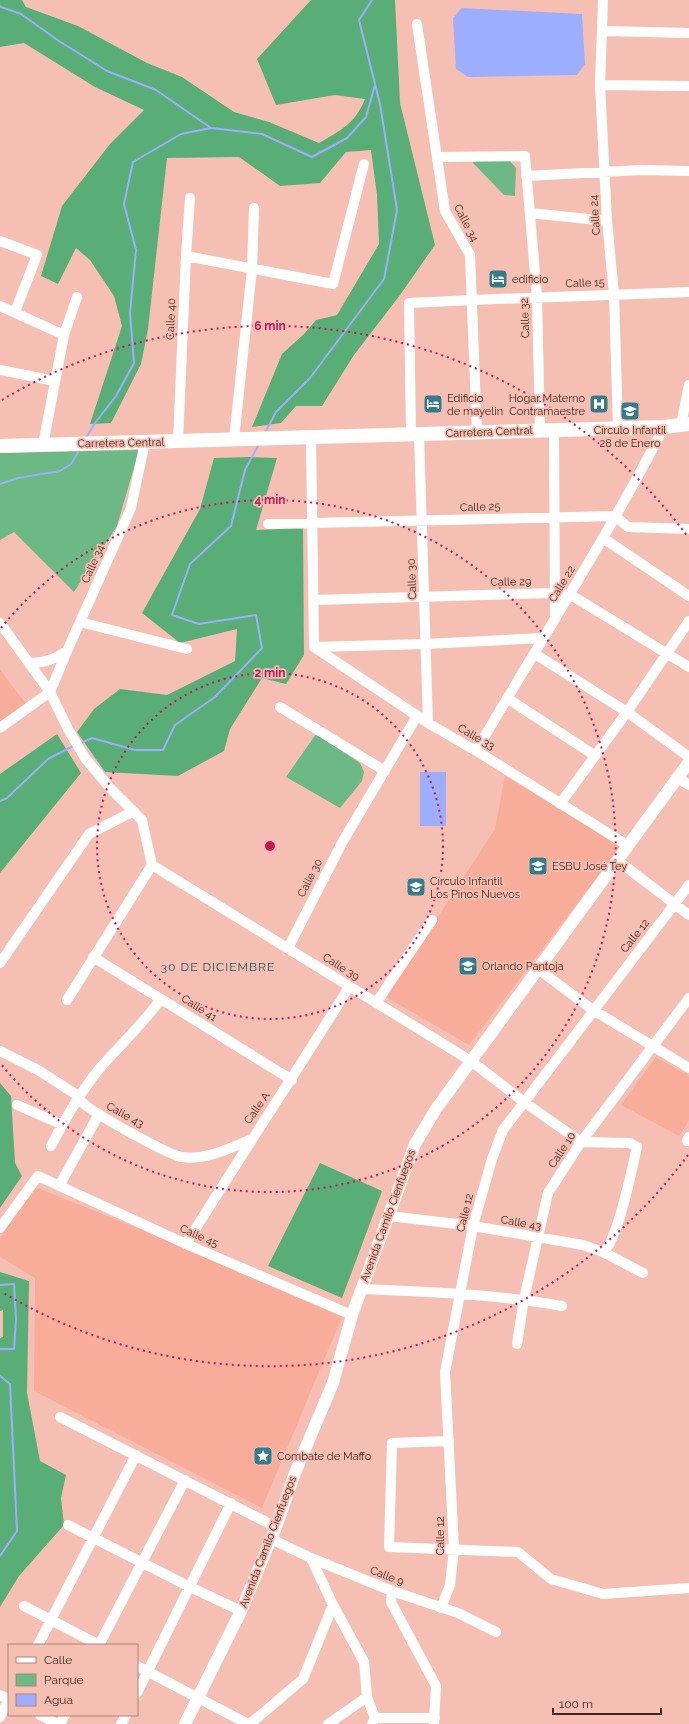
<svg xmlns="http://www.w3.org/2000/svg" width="689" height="1724" font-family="Raleway,sans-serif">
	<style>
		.built { fill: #f8ac9a }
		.green { fill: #6cb986 }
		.forest { fill: #59ad77 }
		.water { fill: #9caefd }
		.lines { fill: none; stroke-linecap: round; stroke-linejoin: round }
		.stream { stroke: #9caefd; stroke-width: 2 }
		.minor { stroke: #fff; stroke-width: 10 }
		.major { stroke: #fff; stroke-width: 12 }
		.highway { stroke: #fff; stroke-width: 14 }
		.ring { fill: none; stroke: #c2185b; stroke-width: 2; stroke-dasharray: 2 4 }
		.labels { text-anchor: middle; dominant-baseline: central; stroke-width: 3.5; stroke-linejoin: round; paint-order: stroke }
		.street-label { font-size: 11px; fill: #46241d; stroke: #f5c0b3 }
		.poi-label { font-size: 11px; fill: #46241d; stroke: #f5c0b3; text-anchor: start }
		.neighbourhood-label { font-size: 12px; letter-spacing: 1px; fill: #1e5661; stroke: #f5c0b3 }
		.centre { fill: #c2185b; stroke: #f5c0b3; stroke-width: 2 }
		.ring-label { font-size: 12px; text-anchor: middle; font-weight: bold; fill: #c2185b; stroke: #f5c0b3; stroke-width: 3.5; stroke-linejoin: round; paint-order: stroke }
	</style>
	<rect width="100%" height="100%" fill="#f5c0b3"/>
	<path class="built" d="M0,670L26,704L0,723Z
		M505,776L621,846L469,1045L386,997L495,829Z
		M656,1057L689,1076V1120L679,1136L621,1105Z
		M30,1185L144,1231L342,1317L262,1508L34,1391L35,1278L0,1257V1239Z"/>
	<path class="green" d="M474,159L510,161L516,168L515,196L504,195L473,163Z
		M139,450L117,526L74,592L14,532L0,540V453Z
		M316,734L360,763L364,772L362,781L340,808L286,777Z"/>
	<path class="forest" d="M0,0H22L26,7L78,26L147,63L182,77L234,112L269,122L319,143C341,130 355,124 365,99L335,95L276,105L257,59L311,0H395L400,103L435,245L400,295L354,355L322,406H296L281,423L252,427L282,354L304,334L316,320L337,315L379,244L377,195L371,150L346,152L320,183L280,186L239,157L167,158L148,329L141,364L111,423L90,424L122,326L114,296L90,260L76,248L58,284L41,276L62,206L110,144L144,110L95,87L24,43L0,47Z
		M250,457L277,458L256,530L303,528L304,655L286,684L262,678L230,729L224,751L178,776L105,772L77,732L94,709L120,689L167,695L235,661L237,629L180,643L142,613L200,509L214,458Z
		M57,734L81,773L0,873V774Z
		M0,1083L11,1096L15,1163L22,1176L0,1208Z
		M320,1163L382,1191L342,1298L268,1266Z
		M0,1272L29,1281L27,1393L40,1461L66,1475L61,1498L64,1525L19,1576L0,1607V1338L3,1337V1310L0,1311Z"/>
	<path class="water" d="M461,8L582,14L585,64L577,75L468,77L456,69L453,19Z
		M420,772H446V826H420Z"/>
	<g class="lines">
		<path class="stream" d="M0,6L1,7L21,14L59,41L107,71L156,90L211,128
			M265,433L276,412L310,378L384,279L397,210L380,104L359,20L372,0
			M86,438L95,423L116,396L134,363L130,313L136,250L124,204L133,162L181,134L211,128L262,134L312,157L347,138L366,117L375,85
			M0,484L18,478L60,471L71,464L80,449
			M79,744L92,738L135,750H163L175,725L215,697L262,648L256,615L199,624L172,615L190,564L231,526L245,470L259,444
			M0,801L7,798L48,759L73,746
			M0,1285L14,1284L16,1319L14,1349H0
			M0,1376L10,1384L17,1531L0,1556"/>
		<path class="minor" d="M603,0L600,85L607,221L614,294L618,428
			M417,24L445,211L470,255L477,433
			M603,31L689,33
			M600,85L689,86
			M437,157L525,156L537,297L540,430
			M526,176L641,170L689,171
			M530,213L607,221
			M0,241L37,255L15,312
			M186,256L333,284L364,164
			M0,306L64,335
			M0,370L55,381
			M681,425L689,385
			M554,430L555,619
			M411,435L409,303L472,300L689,292
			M419,435L428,723
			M311,437L314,647
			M234,439L252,269L254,208
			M178,442L186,256L190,198
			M43,445L64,335L77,297
			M268,524L615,516L628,527L689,529
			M603,538L689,596
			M314,600L555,593L571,595L689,667
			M80,622L187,649
			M0,623L50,692L68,729L85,758L110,788L142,820L152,865L471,1061L524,1102L581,1142L630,1143L637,1147C632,1168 618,1241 603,1252
			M314,647L428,723L483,755L627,845
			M314,647L425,644L544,638
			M535,654L627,712L689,757
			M30,663C45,663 54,659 67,651
			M507,698L594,755
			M280,707L385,771
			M0,728L50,692L67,651L131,508L145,442
			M476,751C539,643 607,538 664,427
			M678,778L689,785
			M560,804L627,712L689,621
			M617,860L689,915
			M288,948L343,841L417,716
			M93,957L292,1080
			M0,963L89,834L134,811
			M538,969L593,1010L689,1068
			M67,1000L152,865
			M376,1003L432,920
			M0,1051L38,1070L80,1097C80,1098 81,1101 82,1102C91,1112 170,1156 182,1157C205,1161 229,1148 250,1140
			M17,1105L63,1125
			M687,1141L689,1137
			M51,1146C65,1119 81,1091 100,1068C120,1045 143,1024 161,999
			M59,1186L99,1114
			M389,1216L473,1226L583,1245L603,1252L643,1273
			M0,1228L38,1176L186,1244L352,1315
			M186,1244C239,1158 296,1073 349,987
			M362,1289C429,1292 496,1294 562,1306
			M517,1344L524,1299L548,1193L581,1142L689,998
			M60,1417L276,1527
			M449,1441L392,1443L389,1547L518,1552L551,1579L603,1594L689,1588
			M68,1525L190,1587L241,1611
			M271,1539L311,1558L392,1591L458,1613L496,1632
			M311,1558L333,1605L364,1662L367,1697L375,1718L372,1724
			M392,1591L391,1602L436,1686L434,1724
			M24,1606L99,1645
			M441,1608L450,1585L454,1549L445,1372L473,1226L492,1159L503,1130L689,885
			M38,1645L136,1455
			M99,1645L185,1480
			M137,1666L248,1724
			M137,1693L231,1503
			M0,1695L9,1699
			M40,1715L58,1724
			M0,1717L9,1699
			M375,1718H435
			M60,1724L65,1715
			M121,1724L126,1715
			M250,1724L303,1679L333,1605
			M328,1724L367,1697"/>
		<path class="major" d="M185,1724L241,1611L276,1527L295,1473L333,1383L352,1315L415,1144L436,1109L689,762"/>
		<path class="highway" d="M0,446L664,427L689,424"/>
	</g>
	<g class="ring">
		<circle cx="270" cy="846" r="173"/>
		<path d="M1 628A346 346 0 1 1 1 1064"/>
		<path d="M688 1155A520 520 0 0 1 2 1292M2 400A520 520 0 0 1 688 537"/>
	</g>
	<defs>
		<symbol id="hotel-square" viewBox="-11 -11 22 22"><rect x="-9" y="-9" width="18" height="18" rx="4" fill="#367b89" stroke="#f5c0b3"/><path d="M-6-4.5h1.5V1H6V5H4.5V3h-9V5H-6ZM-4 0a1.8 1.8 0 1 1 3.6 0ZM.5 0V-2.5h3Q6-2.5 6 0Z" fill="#fff"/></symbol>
		<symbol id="hospital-square" viewBox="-11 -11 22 22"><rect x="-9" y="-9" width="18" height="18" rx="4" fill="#367b89" stroke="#f5c0b3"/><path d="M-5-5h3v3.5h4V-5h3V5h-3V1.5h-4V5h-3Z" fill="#fff"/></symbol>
		<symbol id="school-square" viewBox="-11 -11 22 22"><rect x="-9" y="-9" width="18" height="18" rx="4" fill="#367b89" stroke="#f5c0b3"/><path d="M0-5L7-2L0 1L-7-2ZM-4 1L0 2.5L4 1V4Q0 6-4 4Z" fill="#fff"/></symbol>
		<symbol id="sight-square" viewBox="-11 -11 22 22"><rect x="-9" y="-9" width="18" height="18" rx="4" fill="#367b89" stroke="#f5c0b3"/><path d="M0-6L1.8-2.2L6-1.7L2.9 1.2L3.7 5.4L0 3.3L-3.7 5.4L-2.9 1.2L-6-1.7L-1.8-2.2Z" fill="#fff"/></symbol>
	</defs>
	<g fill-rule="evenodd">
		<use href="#hotel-square" x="487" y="268" width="22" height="22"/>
		<use href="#hotel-square" x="422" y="393" width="22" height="22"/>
		<use href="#hospital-square" x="588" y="393" width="22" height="22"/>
		<use href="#school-square" x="619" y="400" width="22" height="22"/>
		<use href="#school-square" x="527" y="855" width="22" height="22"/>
		<use href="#school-square" x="405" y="876" width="22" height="22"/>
		<use href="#school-square" x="457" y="955" width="22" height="22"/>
		<use href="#sight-square" x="252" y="1445" width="22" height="22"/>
	</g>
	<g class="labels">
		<g class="street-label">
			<text transform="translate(595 215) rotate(-94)">Calle 24</text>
			<text transform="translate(466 223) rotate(63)">Calle 34</text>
			<text transform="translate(585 283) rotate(-2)">Calle 15</text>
			<text transform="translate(525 318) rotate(-92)">Calle 32</text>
			<text transform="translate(171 319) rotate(-88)">Calle 40</text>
			<text transform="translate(489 432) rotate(-2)">Carretera Central</text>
			<text transform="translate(121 443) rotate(-1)">Carretera Central</text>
			<text transform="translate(480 507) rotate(-2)">Calle 25</text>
			<text transform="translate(93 564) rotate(-66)">Calle 34</text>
			<text transform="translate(412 579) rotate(-92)">Calle 30</text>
			<text transform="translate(511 582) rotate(-1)">Calle 29</text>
			<text transform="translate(562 584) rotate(-59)">Calle 22</text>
			<text transform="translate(476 737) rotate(30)">Calle 33</text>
			<text transform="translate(310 878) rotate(-63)">Calle 30</text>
			<text transform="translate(635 936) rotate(-52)">Calle 12</text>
			<text transform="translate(341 967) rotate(32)">Calle 39</text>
			<text transform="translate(199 1008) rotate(32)">Calle 41</text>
			<text transform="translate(257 1108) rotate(-55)">Calle A</text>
			<text transform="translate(125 1115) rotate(29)">Calle 43</text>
			<text transform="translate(562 1150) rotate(-57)">Calle 10</text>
			<text transform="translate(465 1213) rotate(-76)">Calle 12</text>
			<text transform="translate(388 1216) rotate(-70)">Avenida Camilo Cienfuegos</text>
			<text transform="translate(521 1223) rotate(10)">Calle 43</text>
			<text transform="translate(199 1236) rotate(24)">Calle 45</text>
			<text transform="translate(440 1536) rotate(-90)">Calle 12</text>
			<text transform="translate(268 1542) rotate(-69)">Avenida Camilo Cienfuegos</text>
			<text transform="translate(387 1576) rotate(21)">Calle 9</text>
		</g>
		<g class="poi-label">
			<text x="512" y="279">edificio</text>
			<text x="447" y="398">Edificio<tspan x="447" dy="13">de mayelin</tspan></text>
			<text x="585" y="398" text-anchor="end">Hogar Materno<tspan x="585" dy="13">Contramaestre</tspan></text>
			<text x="630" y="430" text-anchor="middle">Círculo Infantil<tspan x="630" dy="13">28 de Enero</tspan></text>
			<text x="552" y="866">ESBU José Tey</text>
			<text x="430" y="881">Círculo Infantil<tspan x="430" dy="13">Los Pinos Nuevos</tspan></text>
			<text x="482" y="966">Orlando Pantoja</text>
			<text x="277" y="1456">Combate de Maffo</text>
		</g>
		<g class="neighbourhood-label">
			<text x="218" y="967">30 DE DICIEMBRE</text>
		</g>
	</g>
	<circle cx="270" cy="846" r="6" class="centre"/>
	<g class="ring-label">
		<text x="270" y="330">6 min</text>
		<text x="270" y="504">4 min</text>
		<text x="270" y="677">2 min</text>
	</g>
	<rect x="8" y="1644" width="130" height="72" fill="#f5c0b3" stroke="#af8277"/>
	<rect x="16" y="1657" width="20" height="6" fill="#ffffff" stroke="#af8277"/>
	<text x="44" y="1664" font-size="12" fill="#46241d">Calle</text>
	<rect x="16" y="1674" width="20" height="12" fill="#6cb986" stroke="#af8277"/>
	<text x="44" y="1684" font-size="12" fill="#46241d">Parque</text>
	<rect x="16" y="1694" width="20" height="12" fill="#9caefd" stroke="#af8277"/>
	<text x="44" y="1704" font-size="12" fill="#46241d">Agua</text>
	<path d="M553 1708v6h108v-6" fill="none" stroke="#46241d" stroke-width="2"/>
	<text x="559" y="1708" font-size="12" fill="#46241d" stroke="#f5c0b3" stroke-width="3" paint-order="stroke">100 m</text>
</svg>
